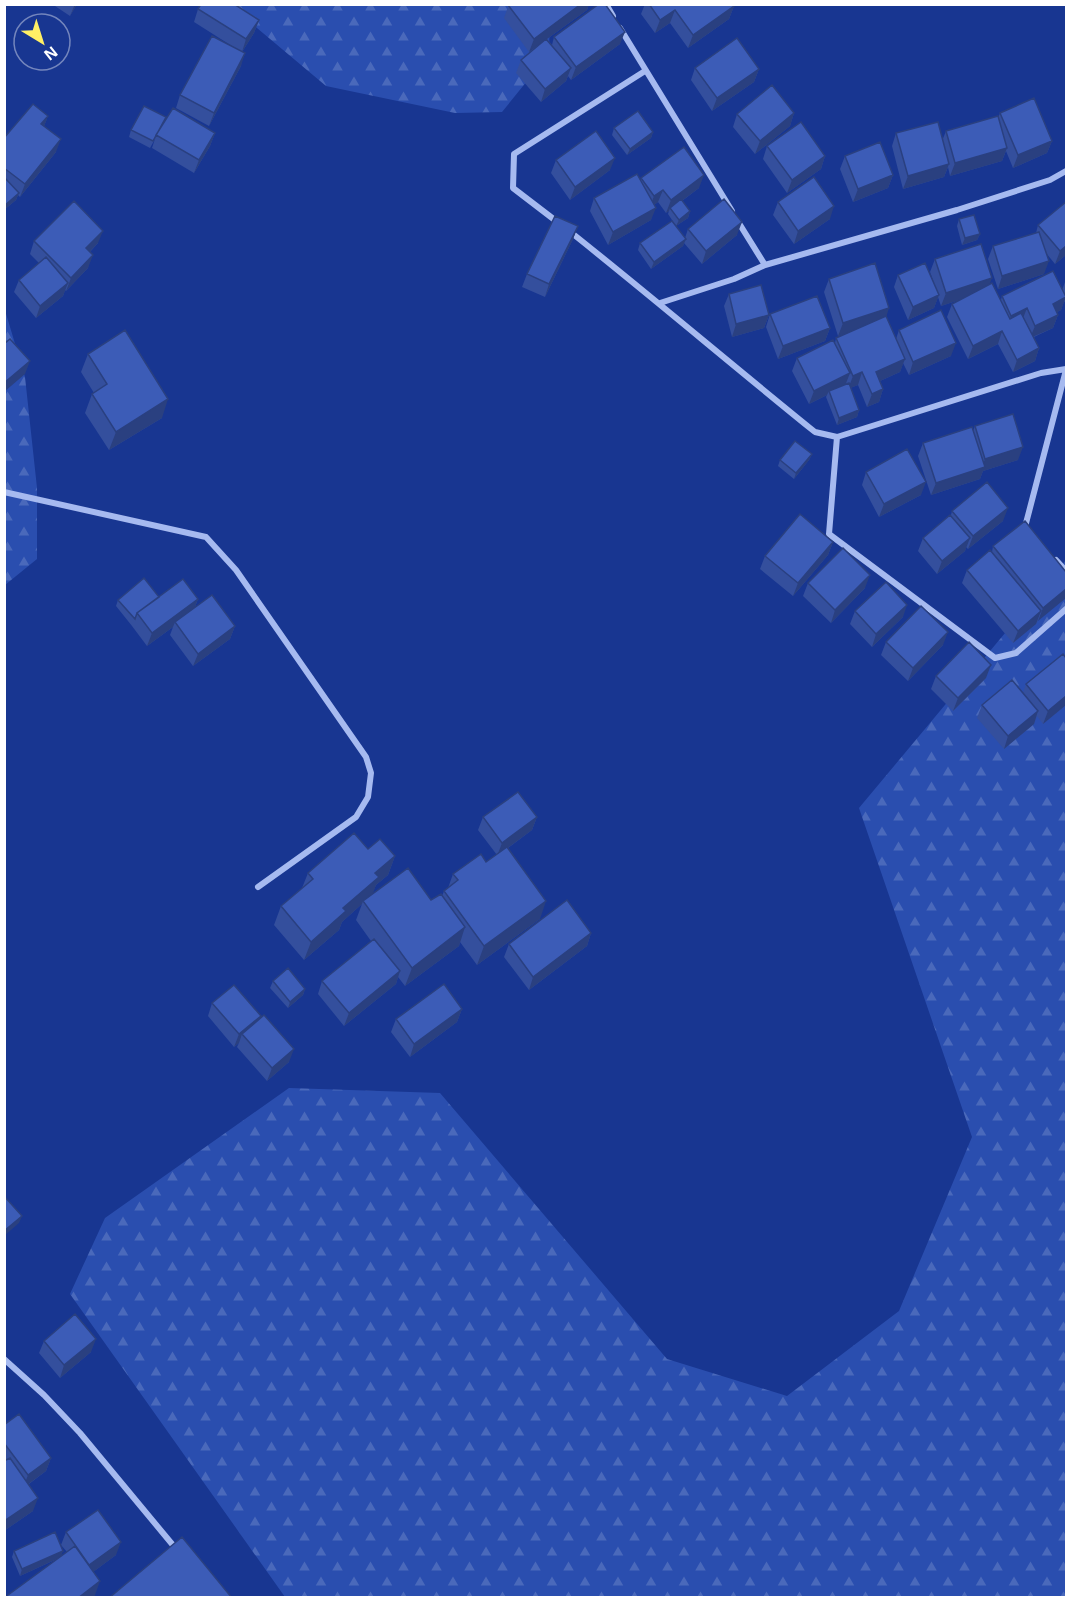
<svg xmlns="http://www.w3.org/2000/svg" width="1071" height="1602" font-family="Arial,sans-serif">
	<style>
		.forest { fill: url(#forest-firs) }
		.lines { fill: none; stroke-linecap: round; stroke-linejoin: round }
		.minor { stroke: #a6baf0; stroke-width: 6 }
		.wall { fill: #344f9d }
		.shaded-wall { fill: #2a4080 }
		.building { fill: #3c5cb7; stroke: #2a4080; stroke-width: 1.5 }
	</style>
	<defs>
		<pattern id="forest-firs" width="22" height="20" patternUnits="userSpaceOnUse" patternTransform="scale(1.5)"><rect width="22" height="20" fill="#2a4eaf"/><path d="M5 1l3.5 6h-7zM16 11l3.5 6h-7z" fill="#4a69bb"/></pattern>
	</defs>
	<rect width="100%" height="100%" fill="#183691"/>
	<path class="forest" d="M236,5H550L549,54L502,112L455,113L326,86L239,13Z
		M4,307L25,377L37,488V559L5,585Z
		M1066,560V1597H285L70,1294L105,1218L289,1088L440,1093L667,1359L787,1396L899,1311L972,1137L859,808Z"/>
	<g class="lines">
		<path class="minor" d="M606,4L613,16
			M620,28L732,211
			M737,220L765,265
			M560,224L513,188L514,154L645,71
			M568,230C651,296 732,365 815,432L837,437L1041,373L1066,369
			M660,303L734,279L765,265L957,210L1050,180L1066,171
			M837,437L829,534L995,658L1016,653L1066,609
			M4,492L206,537L236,570L366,757L371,773L368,797L356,817L258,887
			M1026,528L1025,527L1066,370
			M1056,560L1066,571
			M4,1359L44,1395L80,1433L177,1550"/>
	</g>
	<path class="wall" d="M52,4H77L70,16Z
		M509,4H589L587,10L547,39L552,45L554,37L620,44L571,80L568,76L566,81L541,102L516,73L521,60L542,42L529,52L504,18Z
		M645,4H733L734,6L729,19L688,48L670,23L655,33L641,14Z
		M198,9L259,20L254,33L242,52L241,66L209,126L176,108L180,95L235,48L194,22Z
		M695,68L759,69L754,82L712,111L691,80Z
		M794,113L790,126L755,154L733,127L737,114Z
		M1000,113L1052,141L1047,153L1013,168L1006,151L1002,161L950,176L948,167L944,177L903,189L892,146L896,133L942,141L946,131L998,118Z
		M48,116L44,126L56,152L20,197L18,195L16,200L4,210V138Z
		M162,125L215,133L210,146L194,173L152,148L155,139L150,148L129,137L131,130Z
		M614,128L653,132L651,138L627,155L612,135Z
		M767,146L825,156L821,169L787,193L763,159Z
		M845,156L893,175L888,188L853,202L840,169Z
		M556,160L610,170L570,200L551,173Z
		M641,178L699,188L682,201L690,211L688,218L676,226L668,214L669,211L666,213L658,202L654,205L651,220L608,245L590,211L594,198L641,181Z
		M778,202L830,219L794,244L773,215Z
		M959,219L980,234L977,240L962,245L957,226Z
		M1038,225L1066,255L1055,264L1046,253L1044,274L998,289L988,259L993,246L1036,233Z
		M578,226L573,239L545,297L522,287L527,274Z
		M688,229L737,235L702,264L684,243L683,246L651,269L638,250L640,243L685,238Z
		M34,241L98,243L90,252L88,268L66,291L65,290L63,296L36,318L14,292L19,280L39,263L30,254Z
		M935,259L989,285L1001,300L1002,296L1062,290L1065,282L1066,281V304L1064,301L1061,310L1057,312L1058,315L1053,328L1034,337L1039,348L1035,361L1013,372L998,344L968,359L947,317L952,304L962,299L941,306L938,297L934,308L908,320L894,287L898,275L934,283L930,272Z
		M829,279L886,317L896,339L899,330L951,356L909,375L903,363L900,372L880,381L883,389L879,402L867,407L858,385L850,388L859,410L857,417L837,425L826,397L827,395L809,404L792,371L797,358L835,343L836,338L854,331L838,336L824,292Z
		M729,294L769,315L764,328L732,337L724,306Z
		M770,314L830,328L825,341L778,359L766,327Z
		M88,354L162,418L109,450L85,413L92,394L94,393L81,372Z
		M975,426L1018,460L983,471L980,479L931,495L918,456L923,443L973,431Z
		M812,454L809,460L794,479L778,466L780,460Z
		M866,472L921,495L879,517L862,485Z
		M952,511L1003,521L968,549L966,547L965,551L937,574L918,551L923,538L951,515Z
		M833,542L828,555L793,596L760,569L765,556Z
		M993,546L1066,572L1036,624L1013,643L962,583L967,570L992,552Z
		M808,583L865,588L831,623L803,596Z
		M159,597L198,599L195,607L235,626L230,639L193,666L170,635L173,627L147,646L132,626L116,606L118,600Z
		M855,611L903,617L872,647L850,624Z
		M886,642L943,645L908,681L881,655Z
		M936,676L986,678L953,711L931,689Z
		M1026,684L1066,705L1043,724L1037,716L1034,724L1004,749L977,718L982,705L1023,693Z
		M483,817H537L532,830L508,848L540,919L477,965L460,942L459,946L405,986L398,977L396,984L344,1026L318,994L322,981L371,941L356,920L362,904L342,922L339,930L304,960L274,925L281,906L302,888L308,873L368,849L395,856L388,875L376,885L372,894L431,900L442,896L444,891L448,888L453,874L486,862L497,855L478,830Z
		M591,933L587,946L529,990L504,957L509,944Z
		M273,981L305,989L303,995L288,1008L270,988Z
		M212,1003L260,1019L289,1062L267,1081L237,1047L239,1043L234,1047L208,1016Z
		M462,1009L457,1022L410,1057L391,1032L396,1019Z
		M44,1341L91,1352L60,1378L39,1353Z
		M4,1425L51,1458L46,1471L29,1484L33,1511L4,1531Z
		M66,1532L116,1555L93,1572L57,1559L20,1576L12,1557L14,1551L61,1556L67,1552L61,1545Z"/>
	<path class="shaded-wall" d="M75,4H77L70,16Z
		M581,4H589L587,10L529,52L534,39Z
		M734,6L729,19L688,48L693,35Z
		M675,10L670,23L655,33L660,20Z
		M259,20L254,33L242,52L246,39Z
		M625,32L620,44L571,80L576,67Z
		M245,53L241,66L209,126L214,113Z
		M571,68L566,81L541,102L545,89Z
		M759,69L754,82L712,111L717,98Z
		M794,113L790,126L755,154L760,141Z
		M48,116L43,129L41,124Z
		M653,132L651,138L627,155L630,149Z
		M215,133L210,146L194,173L199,160Z
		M61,139L56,152L20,197L25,184Z
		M1052,141L1047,153L1013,168L1018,155Z
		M1007,148L1002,161L950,176L955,163Z
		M825,156L821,169L787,193L792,180Z
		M615,158L610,170L570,200L575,187Z
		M949,164L944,177L903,189L908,176Z
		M704,175L699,188L671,209L670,208L669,211L666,213L671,200Z
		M893,175L888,188L853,202L858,189Z
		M663,190L658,202L649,209L654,196Z
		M19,193L16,200L4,210V206Z
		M834,206L830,219L794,244L798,231Z
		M656,208L651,220L608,245L613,232Z
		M690,211L688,218L676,226L679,220Z
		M742,222L737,235L702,264L706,251Z
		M578,226L573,239L545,297L549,284Z
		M103,231L98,243L81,261L86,248Z
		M980,234L977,240L962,245L965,238Z
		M686,239L683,246L651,269L654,262Z
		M1066,246V255L1055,264L1060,251Z
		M93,255L88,268L66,291L71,278Z
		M1049,261L1044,274L998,289L1002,276Z
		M992,278L987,291L941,306L946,293Z
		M68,283L63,296L36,318L40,306Z
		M939,295L934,308L908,320L913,307Z
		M1066,297L1061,310L1048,317L1053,304Z
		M889,308L885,321L838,336L843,323Z
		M1027,308L1022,321L1006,329L1011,316Z
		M769,315L764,328L732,337L736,324Z
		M1058,315L1053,328L1030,338L1035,326Z
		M830,328L825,341L778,359L783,346Z
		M1002,331L998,344L968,359L973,346Z
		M956,343L951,356L909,375L913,362Z
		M1039,348L1035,361L1013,372L1017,360Z
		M905,359L900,372L871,385L876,372Z
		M30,361L25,374L4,392V383Z
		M862,372L858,385L848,389L853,376Z
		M850,373L845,386L829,391L827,395L809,404L814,391Z
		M883,389L879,402L867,407L872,394Z
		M168,399L162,418L109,450L116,432Z
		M859,410L857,417L837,425L839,418Z
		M1023,447L1018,460L983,471L980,479L931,495L936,483L982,467L985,459Z
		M812,454L809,460L794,479L796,473Z
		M926,482L921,495L879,517L884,504Z
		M1008,508L1003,521L968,549L973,536Z
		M970,538L965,551L937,574L942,561Z
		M833,542L828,555L793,596L798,583Z
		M870,575L865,588L831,623L835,610Z
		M1066,589V598L1038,621L1043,608Z
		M198,599L193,612L175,622L173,627L147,646L152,633Z
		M907,605L903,617L872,647L876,634Z
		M1041,611L1036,624L1013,643L1018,631Z
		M235,626L230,639L193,666L198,654Z
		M948,632L943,645L908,681L913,668Z
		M991,665L986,678L953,711L958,698Z
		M1066,696V705L1043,724L1048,711Z
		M1038,711L1034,724L1004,749L1008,736Z
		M537,817L532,830L497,856L502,843Z
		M395,856L388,875L376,885L372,896L363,901L362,904L342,922L339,930L304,960L311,942L375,873Z
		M546,901L540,919L477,965L484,946Z
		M465,927L459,946L405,986L412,968Z
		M591,933L587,946L529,990L533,977Z
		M400,971L396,984L344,1026L349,1013Z
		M305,989L303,995L288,1008L290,1002Z
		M462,1009L457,1022L410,1057L414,1044Z
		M261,1016L256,1029L242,1034L239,1043L234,1047L239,1034Z
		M294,1049L289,1062L267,1081L272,1068Z
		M22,1216L19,1223L4,1236V1231Z
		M96,1339L91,1352L60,1378L64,1365Z
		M51,1458L46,1471L23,1488L28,1475Z
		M38,1498L33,1511L4,1531V1521Z
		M121,1542L116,1555L85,1578L89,1565Z
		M63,1551L61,1557L20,1576L22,1569Z
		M100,1581L94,1598H78Z"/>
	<path class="building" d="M201,4H234L259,20L246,39L198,9Z
		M509,4H581L534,39L508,5Z
		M599,4H605L625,32L576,67L554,37Z
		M649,4H733L734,6L693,35L675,10L660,20Z
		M212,36L245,53L214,113L180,95Z
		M737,38L759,69L717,98L695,68Z
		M546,39L571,68L545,89L521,60Z
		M772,85L794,113L760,141L737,114Z
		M1034,98L1052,141L1018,155L1000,113Z
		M33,104L48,116L41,124L61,139L25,184L4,168V138Z
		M144,106L166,117L153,141L131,130Z
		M173,108L215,133L199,160L156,135Z
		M638,111L653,132L630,149L614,128Z
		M998,116L1007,148L955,163L946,131Z
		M801,122L825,156L792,180L767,146Z
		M938,122L949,164L908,176L896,133Z
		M596,131L615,158L575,187L556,160Z
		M880,142L893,175L858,189L845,156Z
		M684,147L704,175L671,200L663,190L654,196L641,178Z
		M637,174L656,208L613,232L594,198Z
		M4,177L19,193L4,206Z
		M814,177L834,206L798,231L778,202Z
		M681,199L690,211L679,220L670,208Z
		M724,199L742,222L706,251L688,229Z
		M74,201L103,231L86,248L93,255L71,278L34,241Z
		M1066,202V246L1060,251L1038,225Z
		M974,215L980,234L965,238L959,219Z
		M555,216L578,226L549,284L527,274Z
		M672,221L686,239L654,262L640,243Z
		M1039,232L1049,261L1002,276L993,246Z
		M981,244L992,278L946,293L935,259Z
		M46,257L68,283L40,306L19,280Z
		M875,263L889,308L843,323L829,279Z
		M925,263L939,295L913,307L898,275Z
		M1053,271L1066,297L1053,304L1058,315L1035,326L1027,308L1011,316L1002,296Z
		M992,283L1010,319L1021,313L1039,348L1017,360L1002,331L973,346L952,304Z
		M761,285L769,315L736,324L729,294Z
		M817,296L830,328L783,346L770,314Z
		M941,310L956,343L913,362L899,330Z
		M886,316L905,359L876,372L883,389L872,394L862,372L853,376L836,338Z
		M125,330L168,399L116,432L92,394L107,384L88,354Z
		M10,339L30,361L4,383V344Z
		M833,340L850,373L814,391L797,358Z
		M849,383L859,410L839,418L829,391Z
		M1013,414L1023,447L985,459L975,426Z
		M972,427L985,467L936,483L923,443Z
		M795,441L812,454L796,473L780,460Z
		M907,449L926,482L884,504L866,472Z
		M987,482L1008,508L973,536L952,511Z
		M800,514L833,542L798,583L765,556Z
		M950,515L970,538L942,561L923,538Z
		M1025,521L1066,572V589L1043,608L993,546Z
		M843,548L870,575L835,610L808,583Z
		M990,550L1041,611L1018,631L967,570Z
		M144,578L159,597L137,613L135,619L118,600Z
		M183,579L198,599L152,633L137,613Z
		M886,582L907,605L876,634L855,611Z
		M212,595L235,626L198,654L175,622Z
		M921,606L948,632L913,668L886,642Z
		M969,642L991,665L958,698L936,676Z
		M1063,654L1066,658V696L1048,711L1026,684Z
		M1012,680L1038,711L1008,736L982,705Z
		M518,792L537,817L502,843L483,817Z
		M354,833L368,849L380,839L395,856L375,873L379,877L343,908L346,911L311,942L281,906L313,879L308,873Z
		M507,847L546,901L484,946L444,891L458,880L453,874L481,854L486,862Z
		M408,868L431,900L441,894L465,927L412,968L363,901Z
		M567,900L591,933L533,977L509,944Z
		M374,939L400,971L349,1013L322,981Z
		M288,968L305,989L290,1002L273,981Z
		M444,984L462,1009L414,1044L396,1019Z
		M234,985L261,1016L239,1034L212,1003Z
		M264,1015L294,1049L272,1068L242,1034Z
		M4,1196L22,1216L4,1231Z
		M75,1314L96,1339L64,1365L44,1341Z
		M19,1414L51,1458L28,1475L4,1443V1425Z
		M10,1458L38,1498L4,1521V1461Z
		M98,1510L121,1542L89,1565L66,1532Z
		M55,1532L63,1551L22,1569L14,1551Z
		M182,1537L232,1598H109Z
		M75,1546L100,1581L78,1598H4Z"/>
	<rect width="1071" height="1602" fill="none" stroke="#ffffff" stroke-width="12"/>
	<g transform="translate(42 42) rotate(142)"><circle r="28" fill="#183691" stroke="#7486bd" stroke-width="1.5"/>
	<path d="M0-4.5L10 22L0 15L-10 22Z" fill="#ffef65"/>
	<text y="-9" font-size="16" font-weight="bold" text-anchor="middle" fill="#ffffff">N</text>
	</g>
</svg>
